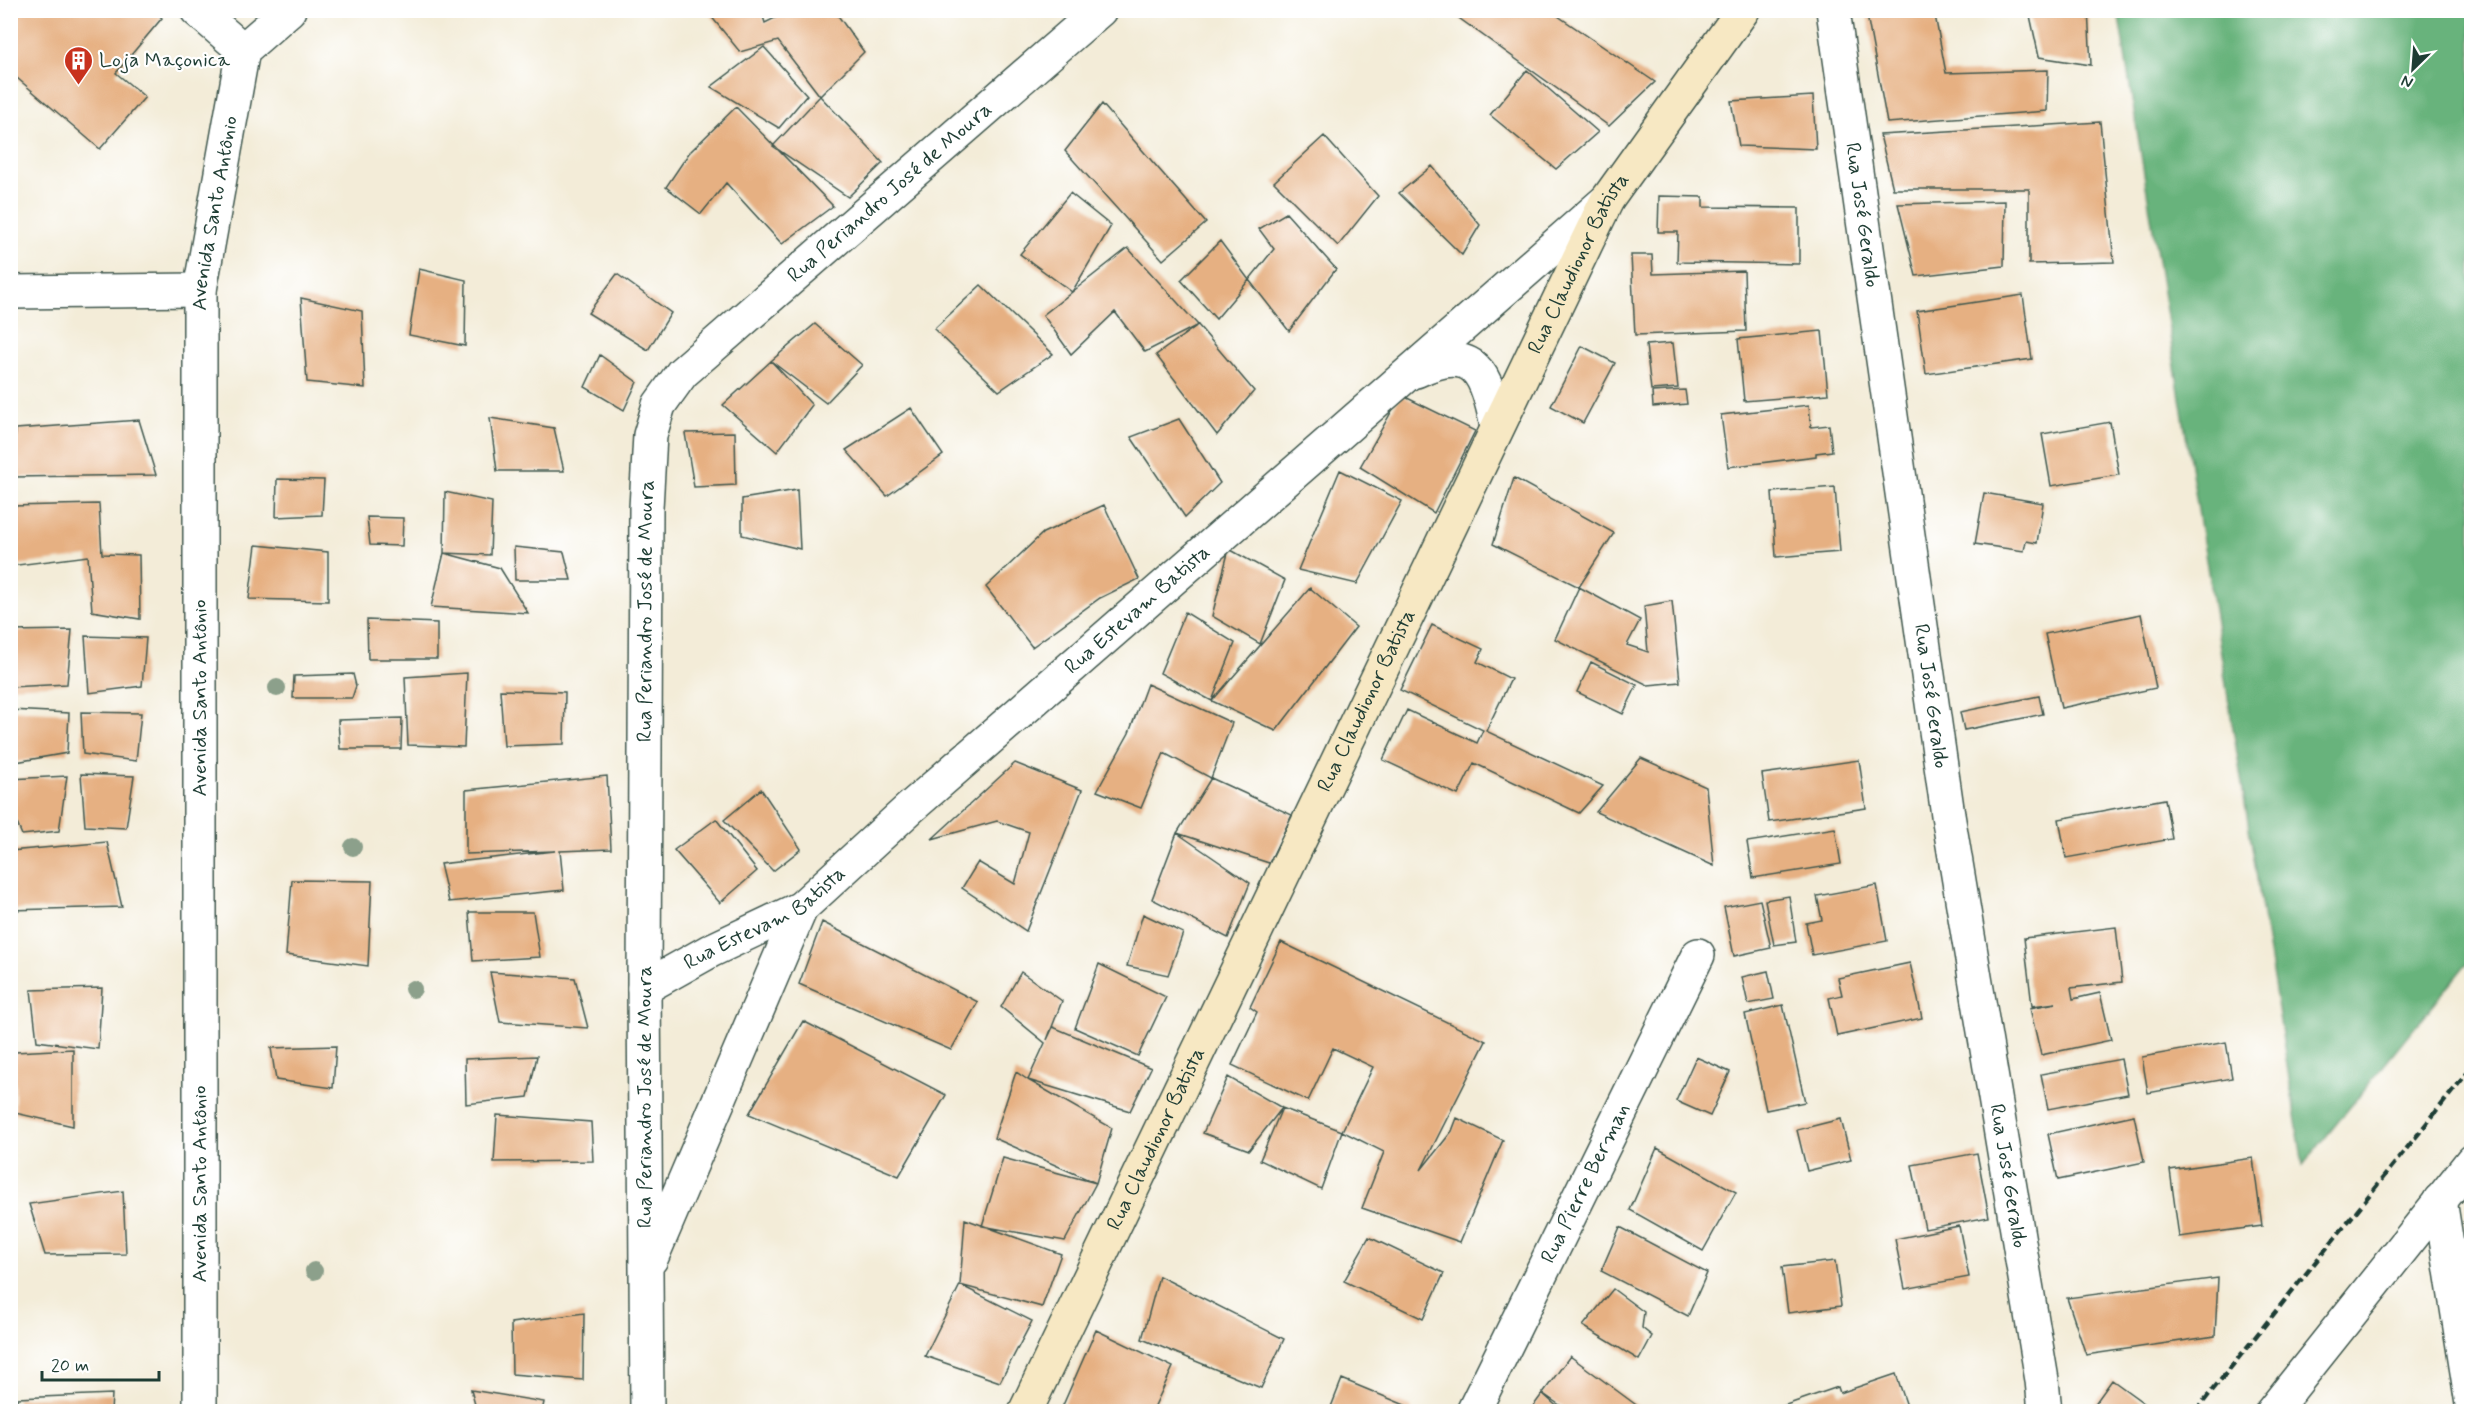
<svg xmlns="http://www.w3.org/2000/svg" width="2482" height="1422" font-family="Mynerve,sans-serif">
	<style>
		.forest { fill: #67b37c; stroke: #437858; stroke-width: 1.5 }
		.building { fill: #e6b082 }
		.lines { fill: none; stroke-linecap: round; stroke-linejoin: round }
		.street-casing { stroke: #3f574d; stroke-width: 36 }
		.secondary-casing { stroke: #3f574d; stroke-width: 36 }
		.street { stroke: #fff; stroke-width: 33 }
		.secondary { stroke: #f7e8c3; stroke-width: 33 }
		.rail { stroke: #1f3d34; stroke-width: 4.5; stroke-dasharray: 9 4.5; stroke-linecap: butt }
		.tree { fill: #8ca08b }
		.labels { text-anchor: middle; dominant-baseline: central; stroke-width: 4.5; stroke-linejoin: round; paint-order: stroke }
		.poi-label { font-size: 21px; fill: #1f3d34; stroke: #fff; text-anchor: start }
		.street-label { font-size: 21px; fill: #1f3d34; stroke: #fff }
	</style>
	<rect width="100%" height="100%" fill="#fff"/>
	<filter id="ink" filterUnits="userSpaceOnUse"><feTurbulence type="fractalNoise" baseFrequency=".0167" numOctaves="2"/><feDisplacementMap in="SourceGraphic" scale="12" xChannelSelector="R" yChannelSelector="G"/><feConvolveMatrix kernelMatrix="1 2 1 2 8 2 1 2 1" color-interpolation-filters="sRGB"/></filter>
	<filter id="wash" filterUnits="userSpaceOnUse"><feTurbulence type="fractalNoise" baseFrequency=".008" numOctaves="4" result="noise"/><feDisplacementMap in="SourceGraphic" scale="24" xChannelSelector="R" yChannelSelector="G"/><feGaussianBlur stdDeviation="1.35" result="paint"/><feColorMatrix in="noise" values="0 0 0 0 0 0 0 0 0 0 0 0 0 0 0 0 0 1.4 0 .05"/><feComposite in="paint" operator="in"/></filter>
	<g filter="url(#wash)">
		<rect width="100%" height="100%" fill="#f3ecd8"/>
		<path class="forest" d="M2118,11H2471V958L2303,1165Z"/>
		<g id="blocks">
			<path class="building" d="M10,10H153L162,18L116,73L145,97L100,149L10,72Z
				M706,10H761L765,23L791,10H834L864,52L820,96L778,41L740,52Z
				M1458,10H1549L1655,82L1609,126L1456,16Z
				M1866,10H1934L1946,73L2048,70L2047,111L1887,123Z
				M2088,10L2091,65L2039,57L2029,11Z
				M764,47L807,95L779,128L711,87Z
				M1527,70L1598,132L1556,169L1490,115Z
				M820,96L883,163L848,197L773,146Z
				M1813,96L1816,149L1739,146L1731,101Z
				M1102,104L1206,223L1163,260L1065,151Z
				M736,107L833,206L782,244L726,183L701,214L666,187L689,153Z
				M2100,122L2114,262L2029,264V189H1893L1880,135Z
				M1324,136L1378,196L1338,246L1274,182Z
				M1432,166L1480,225L1462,255L1399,193Z
				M1070,193L1111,226L1072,292L1128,248L1198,325L1145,352L1115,312L1071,354L1043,315L1072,292L1020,254Z
				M1659,196L1703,197V207L1799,208V264L1677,262L1678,232H1658Z
				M2005,201L2004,266L1916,276L1898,204Z
				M1286,213L1336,269L1289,331L1249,280L1274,249L1259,229Z
				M1220,241L1249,280L1216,319L1181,280Z
				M1631,255H1652L1653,274L1744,271L1746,331L1635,335Z
				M419,269L466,280L465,346L409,335Z
				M617,274L671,313L648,350L588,313Z
				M981,285L1053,354L999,391L934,329Z
				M2023,295L2032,359L1926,374L1917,311Z
				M301,298L362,311L365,388L307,382Z
				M815,324L862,365L826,403L771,361Z
				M1198,325L1254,391L1217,435L1156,355Z
				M1822,331L1828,394L1744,401L1738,339Z
				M1673,343L1678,388L1651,390L1646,345Z
				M1582,346L1615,363L1583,423L1551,406Z
				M600,355L637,382L624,410L585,387Z
				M771,361L812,405L777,452L723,405Z
				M1685,390L1687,404L1653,407L1652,392Z
				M1401,395L1475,431L1434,513L1360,467Z
				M1809,405L1811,427L1829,425L1832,451L1816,453V456L1728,467L1721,415Z
				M911,408L943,455L887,496L846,450Z
				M490,418L554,428L564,471H497Z
				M1179,419L1220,483L1185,517L1131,437Z
				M139,420L156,475L12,477L16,429Z
				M2110,422L2119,475L2051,486L2042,434Z
				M735,432L736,485L694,487L685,433Z
				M1340,470L1402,501L1357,584L1298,570Z
				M1514,478L1614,533L1579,587L1493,544Z
				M277,479L324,480L322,515L276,517Z
				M1835,487L1840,552L1776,557L1772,492Z
				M797,490L800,549L742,535V499Z
				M445,492L492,502L490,555L444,553L500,568L528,613L431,607L444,553Z
				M1984,493L2043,503L2037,543L2026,541L2024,551L1975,544Z
				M99,504L102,554L139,555L140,619L92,611L88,556L10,566V506Z
				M1104,505L1139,579L1100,598L1032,647L986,587L1043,533Z
				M367,517L403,518L402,546L370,545Z
				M256,545L328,552V601L249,599Z
				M514,547L564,552L571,580H515Z
				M1229,549L1285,580L1260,644L1212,616Z
				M1579,587L1640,620L1627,645L1648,652L1644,606L1672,601L1680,682L1648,685L1555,639Z
				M1310,588L1356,627L1276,731L1212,701L1160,673L1185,612L1235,643L1212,701Z
				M2141,614L2156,688L2061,708L2045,634Z
				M367,620L437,623V659H368Z
				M1432,625L1483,649L1477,662L1511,679L1486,731L1603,786L1579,813L1474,763L1458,795L1383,760L1407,710L1477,743L1483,730L1400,690Z
				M72,630L67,684L10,687V631Z
				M85,636L146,638L142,686L89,693Z
				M1591,662L1637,685L1623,714L1577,692Z
				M467,673L464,747L408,745L405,677Z
				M353,674L356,686L352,698H293L294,676Z
				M1147,684L1232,723L1211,778L1292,815L1269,863L1177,833L1211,778L1164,753L1141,808L1097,791L1129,733Z
				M500,690L565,692L564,744L504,746Z
				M2039,696L2043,714L1964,730L1960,712Z
				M10,710L69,713L67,753L10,763Z
				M81,712L141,713L136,761L83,754Z
				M402,718L401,749H340L338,720Z
				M1641,758L1706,787L1714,866L1596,812Z
				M1859,760L1866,808L1769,822L1762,774Z
				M1015,763L1082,790L1026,931L962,888L978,862L1015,884L1029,832L997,821L932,839Z
				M81,774L134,776L126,828L85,826Z
				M67,776L59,831L22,835L10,807V779Z
				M607,776L611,849L560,851L564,890L449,902L440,864L555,851L466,854V790Z
				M761,789L801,849L773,871L724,820Z
				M2165,799L2172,839L2066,858L2059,819Z
				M716,819L757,871L720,903L674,850Z
				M1835,828L1841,864L1753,878L1747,842Z
				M1177,833L1250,883L1228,938L1152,899Z
				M107,842L122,907L10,910V851Z
				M292,880L372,881L368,966L286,955Z
				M1877,885L1887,941L1812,955L1806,923L1822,920L1817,896Z
				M1789,896L1796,942L1774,945L1765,900Z
				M1760,900L1771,948L1734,956L1724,907Z
				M469,912H533L540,957L473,961Z
				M1143,914L1183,933L1168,975L1127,966Z
				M822,922L978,1002L951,1050L799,984Z
				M2116,927L2122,982L2071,988L2073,999L2100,993L2111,1040L2041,1055L2030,1008L2056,1003L2032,1006L2024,938Z
				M1281,942L1486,1041L1421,1170L1452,1131L1457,1118L1503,1140L1460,1242L1362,1208L1384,1152L1342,1131L1321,1189L1260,1160L1282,1108L1249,1150L1203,1133L1228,1077L1282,1108L1342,1131L1373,1067L1333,1048L1308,1101L1232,1065L1257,1012L1250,1007Z
				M1910,963L1922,1018L1837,1036L1829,998L1842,995L1838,978Z
				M1099,964L1166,997L1138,1056L1075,1028Z
				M1768,971L1774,999L1748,1004L1742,977Z
				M490,972L575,978L588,1028L500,1022Z
				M1021,972L1062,1001L1047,1040L1053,1027L1151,1068L1130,1111L1028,1080L1112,1128L1096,1183L1065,1241L982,1226L1003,1158L1096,1183L994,1138L1016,1072L1028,1080L1045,1043L1001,1007Z
				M102,988L98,1049L37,1041L31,990Z
				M1783,1005L1805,1102L1766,1110L1745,1014Z
				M803,1021L946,1095L899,1176L749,1114Z
				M2226,1042L2232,1078L2148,1093L2142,1057Z
				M336,1046L333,1088L276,1080L271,1048Z
				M73,1049V1126L15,1113V1052Z
				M537,1056L528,1097L466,1104L465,1059Z
				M1696,1057L1730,1072L1710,1116L1676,1101Z
				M2121,1059L2128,1094L2048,1109L2041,1074Z
				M497,1115L591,1122L593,1161L494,1162Z
				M2134,1115L2144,1162L2058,1180L2048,1134Z
				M1841,1119L1851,1160L1807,1171L1797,1130Z
				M1657,1148L1736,1192L1703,1251L1630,1210Z
				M1977,1153L1989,1217L1925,1229L1912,1165Z
				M2253,1158L2262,1226L2179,1237L2170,1170Z
				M123,1191L126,1254L45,1255L29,1204Z
				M965,1219L1061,1254L1042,1307L960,1285L1032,1321L1000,1382L925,1356L960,1285Z
				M1959,1226L1969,1277L1905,1289L1895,1239Z
				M1620,1227L1707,1273L1688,1316L1601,1271Z
				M1369,1237L1444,1273L1423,1319L1344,1281Z
				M1835,1261L1841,1306L1788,1313L1782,1267Z
				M1159,1276L1284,1339L1261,1388L1142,1339Z
				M2218,1278L2215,1336L2086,1355L2067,1298Z
				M1613,1289L1644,1312L1642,1328L1652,1336L1639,1360L1583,1326Z
				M584,1313L583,1380L512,1374L511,1323Z
				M1096,1330L1173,1367L1152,1412H1060Z
				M1570,1356L1643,1410L1570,1412L1542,1393L1563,1412H1529Z
				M1896,1374L1909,1412H1785L1783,1406L1838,1387L1840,1393Z
				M1342,1379L1412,1408L1411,1412H1329Z
				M2112,1380L2145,1404L2139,1412H2089Z
				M471,1390L544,1402L542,1412H477Z
				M112,1394L111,1412H17V1398Z"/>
		</g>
	</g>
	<g filter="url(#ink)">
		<use href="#blocks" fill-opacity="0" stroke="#3f574d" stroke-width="1.5"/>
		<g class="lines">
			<defs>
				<g id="street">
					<path d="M197,10L243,50"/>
					<path id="s1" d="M1833,10L1948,815L2042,1380L2045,1412"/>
					<path d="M10,292L200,290"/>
					<path d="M1416,371C1476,342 1487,375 1497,427"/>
					<path id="s2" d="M644,988L710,951L801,908L909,809L1607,200"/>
					<path d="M2440,1200L2472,1404"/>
					<path d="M651,1259L801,908"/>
					<path id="s3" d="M200,1412V290L243,50L289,10"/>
					<path id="s4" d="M647,1412L644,988L646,508L650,435L659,405L682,373L1100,10"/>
					<path id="s5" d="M1473,1412L1698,955"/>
					<path d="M2272,1412L2472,1161"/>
				</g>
				<g id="secondary">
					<path id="s6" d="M1025,1412L1607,200L1743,10"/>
				</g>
			</defs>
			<use href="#street" class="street-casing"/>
			<use href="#secondary" class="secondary-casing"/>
			<use href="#street" class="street"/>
			<use href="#secondary" class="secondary"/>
			<path class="rail" d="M2195,1412L2472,1067"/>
		</g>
		<g class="tree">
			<circle cx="277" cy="688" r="9"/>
			<circle cx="353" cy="847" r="9"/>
			<circle cx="413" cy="989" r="9"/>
			<circle cx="314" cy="1271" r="9"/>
		</g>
	</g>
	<defs>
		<symbol id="building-pin" viewBox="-11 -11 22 30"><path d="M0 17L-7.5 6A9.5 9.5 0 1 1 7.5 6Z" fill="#c8321e" stroke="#fff"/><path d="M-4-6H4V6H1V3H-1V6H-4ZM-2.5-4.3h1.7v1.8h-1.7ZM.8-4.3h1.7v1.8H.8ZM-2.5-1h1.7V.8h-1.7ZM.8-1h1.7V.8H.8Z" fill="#fff"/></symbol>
	</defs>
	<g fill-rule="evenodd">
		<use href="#building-pin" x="62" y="44" width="33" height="45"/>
	</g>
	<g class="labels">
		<g class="poi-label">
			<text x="99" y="60">Loja Maçonica</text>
		</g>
		<g class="street-label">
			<text stroke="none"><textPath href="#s4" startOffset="1323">Rua Periandro José de Moura</textPath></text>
			<text stroke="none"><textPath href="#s3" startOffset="1200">Avenida Santo Antônio</textPath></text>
			<text stroke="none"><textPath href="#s1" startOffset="207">Rua José Geraldo</textPath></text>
			<text stroke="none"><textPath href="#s6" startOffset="1275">Rua Claudionor Batista</textPath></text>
			<text stroke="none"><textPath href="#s2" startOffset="626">Rua Estevam Batista</textPath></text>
			<text stroke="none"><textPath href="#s4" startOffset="801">Rua Periandro José de Moura</textPath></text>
			<text stroke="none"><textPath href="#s1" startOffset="693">Rua José Geraldo</textPath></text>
			<text transform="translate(200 698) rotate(-90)">Avenida Santo Antônio</text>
			<text stroke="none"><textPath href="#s6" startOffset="789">Rua Claudionor Batista</textPath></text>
			<text stroke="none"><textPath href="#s2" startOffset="140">Rua Estevam Batista</textPath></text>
			<text transform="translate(645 1097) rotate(-90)">Rua Periandro José de Moura</text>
			<text stroke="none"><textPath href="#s6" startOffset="303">Rua Claudionor Batista</textPath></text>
			<text stroke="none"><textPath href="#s1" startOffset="1179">Rua José Geraldo</textPath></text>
			<text stroke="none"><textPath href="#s5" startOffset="255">Rua Pierre Berman</textPath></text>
			<text transform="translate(200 1184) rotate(-90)">Avenida Santo Antônio</text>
		</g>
	</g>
	<rect width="2482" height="1422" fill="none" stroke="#fff" stroke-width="36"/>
	<g transform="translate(2413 69) rotate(205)" stroke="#ffffff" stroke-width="4.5" paint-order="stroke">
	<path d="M0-4.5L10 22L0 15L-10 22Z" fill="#1f3d34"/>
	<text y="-9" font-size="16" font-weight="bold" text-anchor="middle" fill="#1f3d34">N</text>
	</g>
	<path d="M42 1371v9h117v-9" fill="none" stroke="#1f3d34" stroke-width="3"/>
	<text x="51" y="1371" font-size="18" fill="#1f3d34" stroke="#ffffff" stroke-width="4.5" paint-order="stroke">20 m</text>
</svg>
